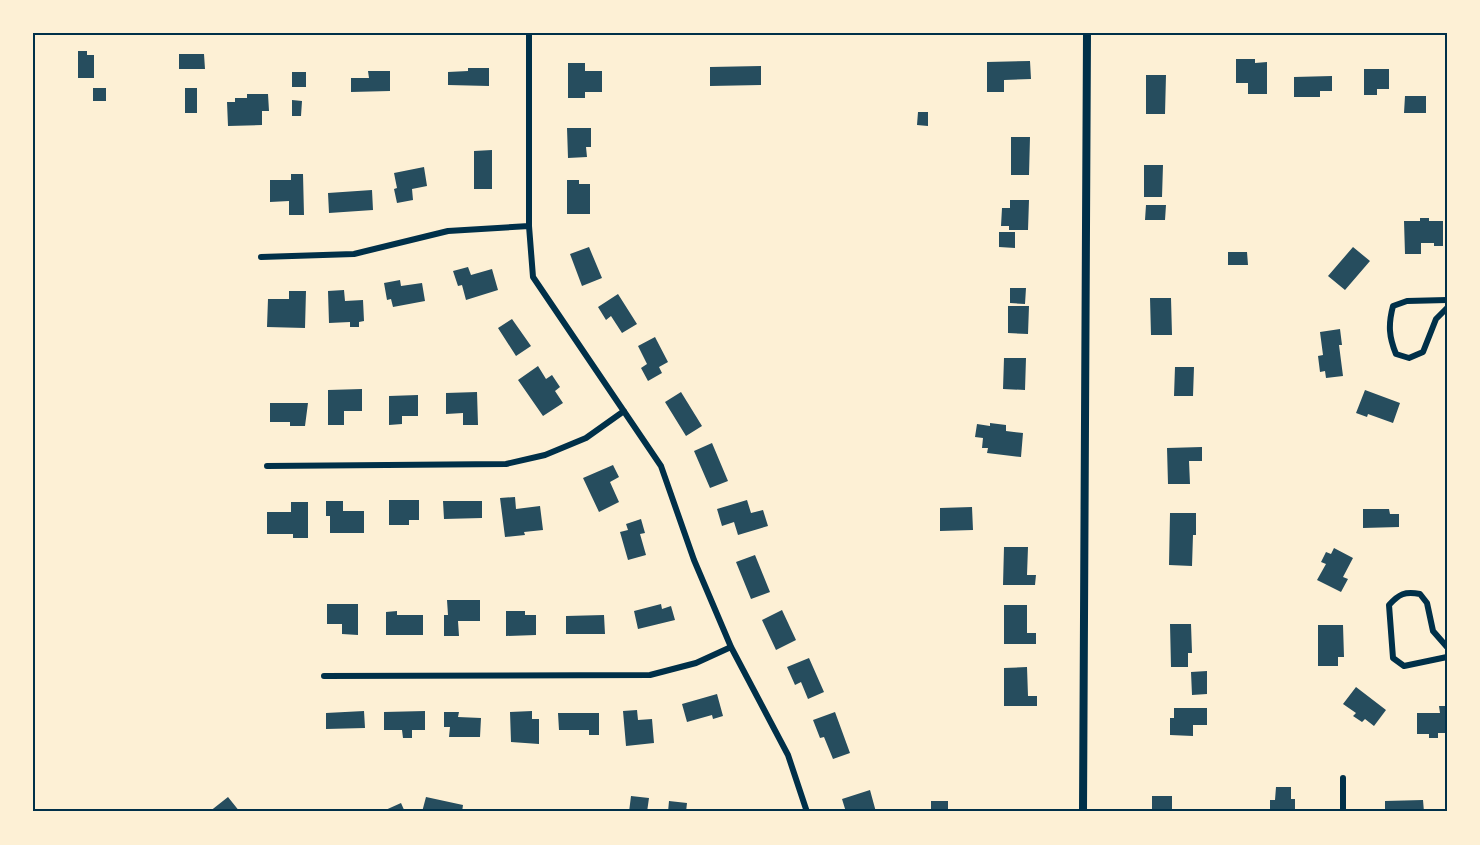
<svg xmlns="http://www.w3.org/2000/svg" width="1480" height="845" font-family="'Sofia Sans Condensed',sans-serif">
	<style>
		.building { fill: #264d5e }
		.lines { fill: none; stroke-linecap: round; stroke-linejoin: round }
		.minor { stroke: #003049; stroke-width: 6 }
		.tertiary { stroke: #003049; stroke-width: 8 }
		.neatline { fill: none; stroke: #003049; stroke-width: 2 }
	</style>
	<rect width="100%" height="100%" fill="#fdf0d5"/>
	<path class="building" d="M78,51H87V55H94V78H78Z
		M179,54H204L205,69H179Z
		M1236,59H1255V63L1267,62V94H1248V83H1236Z
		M1030,61L1031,79L1004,80V92H987V62Z
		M568,63H585V71H602V92H585V98H568Z
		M761,66V85L710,86V67Z
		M468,68H489V86L448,85V72L468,71Z
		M1364,69H1389V89H1377V95H1364Z
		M368,71H390V91L351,92V78H369Z
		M292,72H306V87H292Z
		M1146,75H1166L1165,114H1146Z
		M1332,76V91H1320V97H1294V77Z
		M93,88H106V101H93Z
		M185,88H197V113H185Z
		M247,94H268L269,111H262V125L228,126L227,102H235V98H247Z
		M1405,96H1426V113H1404Z
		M292,100L302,101L301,116H292Z
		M918,112H928V126L917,125Z
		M567,128H591V147H586L587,157L568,158Z
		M1011,137H1030L1029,175H1011Z
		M492,150V189H474V151Z
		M1144,165H1163L1162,197H1144Z
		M424,167L427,186L412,189L413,200L397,203L394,189L397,188L394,173Z
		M291,174H303L304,215H289V201L270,202V180H291Z
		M567,180H579V184H590V214H567Z
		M372,190L373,210L329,213L328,193Z
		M1010,200H1029L1028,230H1009V226H1001L1002,208H1010Z
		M1146,205H1166L1165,220H1145Z
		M1420,218H1429V221H1443V246H1434V243H1421V254H1405L1404,221H1420Z
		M999,232H1015V248L999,247Z
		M589,247L602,278L582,286L570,254Z
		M1353,247L1370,261L1345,290L1328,276Z
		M1228,252H1247L1248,265H1228Z
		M468,267L471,275L492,269L498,290L466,300L462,285L458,286L453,271Z
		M400,280L401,286L422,283L425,301L393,307L391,299L387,300L384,283Z
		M1010,288H1026L1025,304L1010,303Z
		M344,290L345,301L363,300L364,321L359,322V327H350V322L329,323L328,291Z
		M289,291H306L305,328L267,327L268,299H289Z
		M618,294L637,324L622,333L611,316L606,320L598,307Z
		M1150,298H1171L1172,335H1151Z
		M1008,306H1029L1028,334L1008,333Z
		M512,319L531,346L516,356L498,328Z
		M1340,329L1342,345H1339L1343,376L1326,378L1325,371L1320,372L1318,356L1323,355L1320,332Z
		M655,337L668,362L659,367L662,373L648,381L641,368L647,364L638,346Z
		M1004,358H1026L1025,390L1003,389Z
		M538,366L546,379L552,375L560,387L555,391L563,403L543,416L518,380Z
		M1175,367H1194L1193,396H1174Z
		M362,389V411H344V425H328V390Z
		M1365,390L1400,403L1393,423L1368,414L1367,417L1356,413Z
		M477,392L478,425H463V413L446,414V393Z
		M681,392L702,426L686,436L665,402Z
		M418,395V416H402V424L389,425V396Z
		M270,403H308L305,426H290V422H270Z
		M990,423L1006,425V431L1023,433L1021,457L987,453L988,448H982L983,438L975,437L977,424L990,426Z
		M712,443L728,481L710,488L694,451Z
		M1202,447V461H1189L1190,484H1168L1167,448Z
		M613,465L619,477L610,482L619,502L599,512L583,478Z
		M515,497L516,509L540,506L543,530L524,532L525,535L505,537L500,498Z
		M389,500H419V520H409V525H389Z
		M747,500L751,513L763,510L768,526L738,535L734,522L722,526L717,509Z
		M326,501H343V511H364V533H330V516H326Z
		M443,501H482V518L444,519Z
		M291,502H308V538H293V534H267V512H291Z
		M972,507L973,530L940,531V508Z
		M1363,509H1389L1390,514H1399V527L1363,528Z
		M1170,513H1196V535H1193L1192,566L1169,565Z
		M641,519L645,533L640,534L646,555L628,560L620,532L628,530L626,524Z
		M1004,547H1028L1027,575H1036L1035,585H1003Z
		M1334,548L1353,558L1343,577L1348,579L1341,592L1317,580L1326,564L1321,562L1326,552L1331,554Z
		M755,555L770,592L751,599L736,562Z
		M447,600H480V621H458L459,636H444V615H448Z
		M327,604H358V635L342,634V624H327Z
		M661,604L662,609L671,606L675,620L638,629L634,611Z
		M1004,605H1027V633H1036V644H1004Z
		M782,610L796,640L776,650L762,620Z
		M397,611V615H423V635H386V612Z
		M506,611H525V615H536V635L506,636Z
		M604,615L605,634H566V616Z
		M1170,624H1191L1192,653H1188V667H1171Z
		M1318,625H1343L1344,657H1338V666H1318Z
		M809,658L824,692L808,699L801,682L795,685L787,667Z
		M1027,667L1028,696H1037V706H1004V668Z
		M1207,671V694L1192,695L1191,672Z
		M1356,687L1386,710L1374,726L1365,719L1362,722L1353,716L1356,713L1343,704Z
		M717,694L723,716L713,719L712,715L687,722L682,704Z
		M1439,706H1447V733H1438V738H1429V734H1417V713H1440Z
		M1174,708H1207V725H1193V736L1170,735V718H1174Z
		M637,710L638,720L652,719L654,743L626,746L623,711Z
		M364,711L365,728L326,729V713Z
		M425,711V730H412V738H403L402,730H384V712Z
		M532,711V719H539V744L511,742L510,712Z
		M444,712H459L458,717L481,718L480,737H449L450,727H444Z
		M835,712L850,753L833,759L824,737L820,738L813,720Z
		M558,713H599V735H589V730H559Z
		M1276,787H1291V799H1295V812H1270V800H1275Z
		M870,790L876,812H846L842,799Z
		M631,796L649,798L647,812H629Z
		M1152,796H1172V812H1152Z
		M228,797L240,812H209Z
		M426,797L463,805L462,812H422Z
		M1423,800L1424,812H1385V801Z
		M669,801L687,803L686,812H668Z
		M931,801H948V812H931Z
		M401,803L405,812H381Z"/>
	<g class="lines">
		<path class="minor" d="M529,33V226L533,277L661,466L694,560L731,647L788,755L807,812
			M261,257L354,254L448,231L529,226
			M1447,300L1407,301L1393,306C1388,325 1389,337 1396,354L1409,358L1423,352L1436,319L1447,308
			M267,466L506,464L545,455L586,438L624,411
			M1447,647L1433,631L1427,603L1420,594C1405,591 1399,594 1389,605L1393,658L1404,666L1447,657
			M324,676L650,675L696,663L731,647
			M1343,778V812"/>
		<path class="tertiary" d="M1083,812L1087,33"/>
	</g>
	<rect width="1480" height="845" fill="none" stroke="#fdf0d5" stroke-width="69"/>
	<rect x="34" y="34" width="1412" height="776" class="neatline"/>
</svg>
